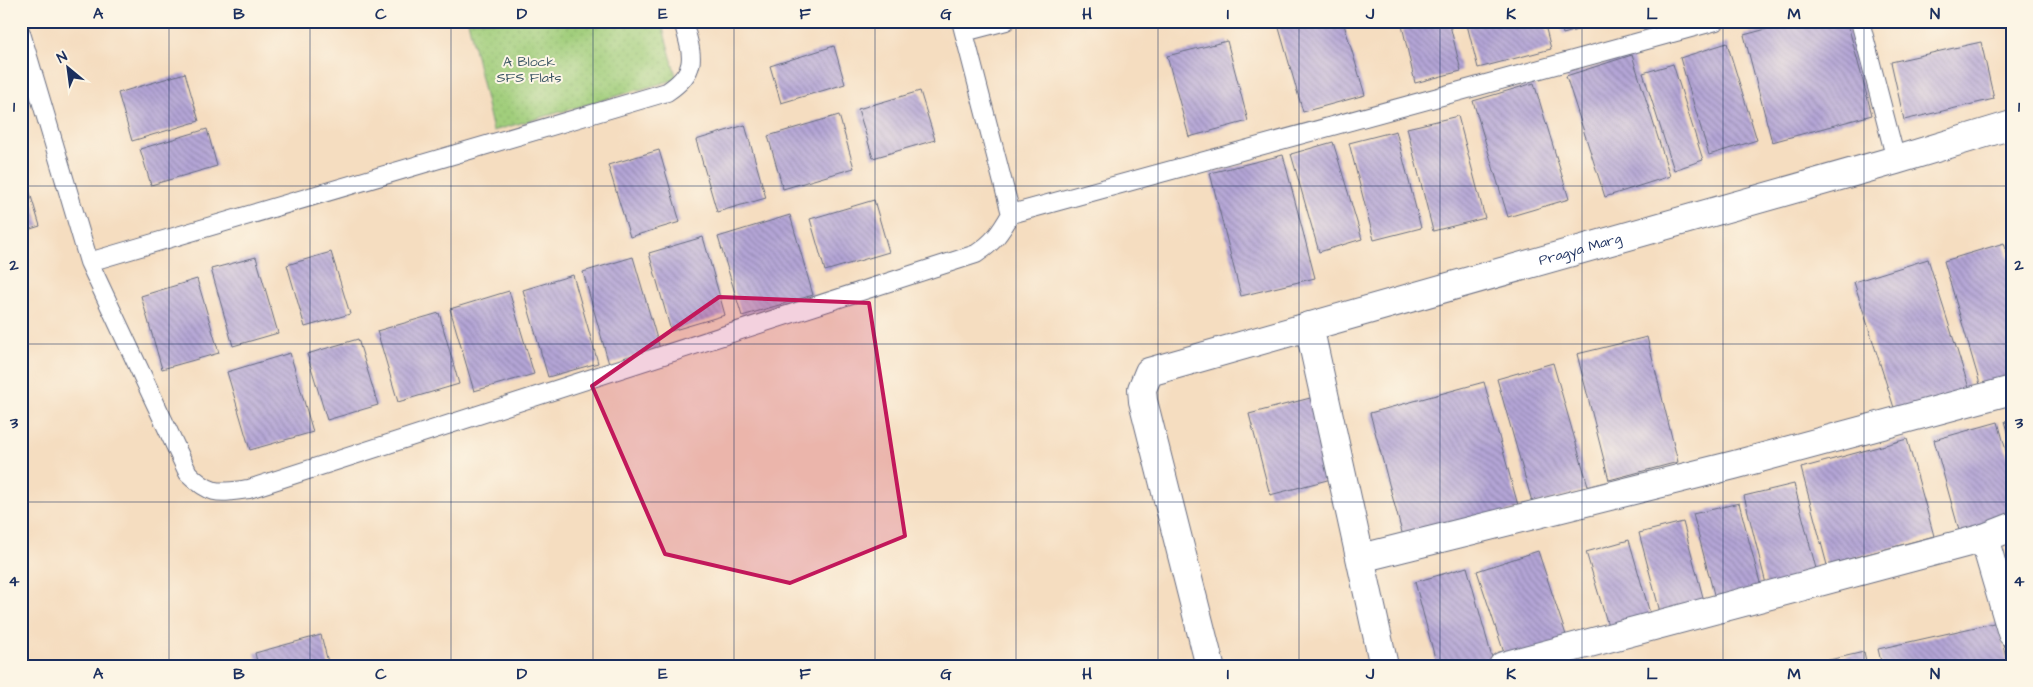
<svg xmlns="http://www.w3.org/2000/svg" width="2033" height="687" font-family="'Architects Daughter',sans-serif">
	<style>
		.park { fill: url(#park-dots); stroke: #5e7e6c }
		.building { fill: url(#building-back-hatch) }
		.lines { fill: none; stroke-linecap: round; stroke-linejoin: round }
		.lane-casing { stroke: #676c80; stroke-width: 20 }
		.street-casing { stroke: #676c80; stroke-width: 30 }
		.lane { stroke: #fff; stroke-width: 18 }
		.street { stroke: #fff; stroke-width: 28 }
		.marked { fill: #c2185b; fill-opacity: 0.2; stroke: #c2185b; stroke-width: 4; stroke-linejoin: round }
		.grid { fill: none; stroke: #1b2f5e; stroke-width: 1; stroke-opacity: 0.55 }
		.labels { text-anchor: middle; dominant-baseline: central; stroke-width: 4; stroke-linejoin: round; paint-order: stroke }
		.park-label { font-size: 14px; fill: #3c5765; stroke: #fcf5e5 }
		.street-label { font-size: 14px; fill: #1b2f5e; stroke: #fcf5e5 }
		.neatline { fill: none; stroke: #1b2f5e; stroke-width: 2 }
		.grid-label { font-size: 16px; text-anchor: middle; font-weight: bold; fill: #1b2f5e }
	</style>
	<defs>
		<pattern id="park-dots" width="8" height="8" patternUnits="userSpaceOnUse" patternTransform="scale(1.25)"><rect width="8" height="8" fill="#a1ce7b"/><path d="M2 2h.1M6 6h.1" fill="none" stroke="#8ab16d" stroke-width="1.8" stroke-linecap="round"/></pattern>
		<pattern id="building-back-hatch" width="6" height="6" patternUnits="userSpaceOnUse" patternTransform="scale(1.25)"><rect width="6" height="6" fill="#b4a5d6"/><path d="M-1 5l2 2M0 0l6 6M5-1l2 2" fill="none" stroke="#9287b1"/></pattern>
	</defs>
	<rect width="100%" height="100%" fill="#fcf5e5"/>
	<filter id="ink" filterUnits="userSpaceOnUse"><feTurbulence type="fractalNoise" baseFrequency=".02" numOctaves="2"/><feDisplacementMap in="SourceGraphic" scale="10" xChannelSelector="R" yChannelSelector="G"/><feConvolveMatrix kernelMatrix="1 2 1 2 8 2 1 2 1" color-interpolation-filters="sRGB"/></filter>
	<filter id="wash" filterUnits="userSpaceOnUse"><feTurbulence type="fractalNoise" baseFrequency=".0096" numOctaves="4" result="noise"/><feDisplacementMap in="SourceGraphic" scale="20" xChannelSelector="R" yChannelSelector="G"/><feGaussianBlur stdDeviation="1.12" result="paint"/><feColorMatrix in="noise" values="0 0 0 0 0 0 0 0 0 0 0 0 0 0 0 0 0 1.4 0 .05"/><feComposite in="paint" operator="in"/></filter>
	<g filter="url(#wash)">
		<rect width="100%" height="100%" fill="#f5ddc0"/>
		<path class="park" d="M468,21H661L677,79L493,131Z"/>
		<g id="blocks">
			<path class="building" d="M1277,21H1343L1365,95L1303,112Z
				M1401,21H1449L1461,71L1415,83Z
				M1466,21H1544L1551,49L1478,68Z
				M1560,21H1606V22L1563,34Z
				M1796,21H1847L1872,115L1772,142L1744,35Z
				M1227,41L1248,121L1189,137L1167,56Z
				M1981,42L1994,99L1904,120L1891,62Z
				M1727,43L1757,140L1709,155L1680,58Z
				M834,46L845,84L781,103L770,66Z
				M1632,55L1670,176L1605,197L1566,76Z
				M1673,64L1703,160L1674,170L1643,73Z
				M185,73L199,121L132,141L118,93Z
				M1534,83L1569,199L1508,217L1473,101Z
				M920,91L935,140L873,158L858,109Z
				M839,115L854,168L783,189L768,136Z
				M1458,116L1485,218L1433,231L1407,128Z
				M745,125L766,198L717,212L696,140Z
				M207,129L217,166L151,185L140,149Z
				M1396,131L1421,228L1374,240L1349,143Z
				M1333,142L1362,239L1319,252L1291,154Z
				M659,150L680,222L630,237L608,165Z
				M1283,155L1315,278L1241,296L1210,173Z
				M21,163L40,226L21,232Z
				M874,200L889,252L825,271L810,219Z
				M790,215L813,295L742,316L718,237Z
				M703,237L725,315L671,331L649,253Z
				M2004,243L2012,270V382L1982,391L1944,261Z
				M331,252L350,314L305,327L287,265Z
				M256,257L278,333L233,346L211,269Z
				M633,257L660,349L609,364L583,272Z
				M1928,259L1970,391L1896,414L1854,282Z
				M573,275L598,363L548,377L523,290Z
				M197,279L219,353L162,369L141,296Z
				M509,291L534,374L474,391L450,309Z
				M439,313L459,384L398,402L377,331Z
				M1647,337L1678,462L1609,480L1577,354Z
				M358,339L378,405L327,420L307,354Z
				M290,353L313,432L250,450L227,372Z
				M1553,363L1589,489L1533,505L1497,379Z
				M1484,382L1519,509L1404,540L1370,413Z
				M1314,397L1335,478L1270,495L1249,414Z
				M2012,419V442L2011,443L2005,421Z
				M1998,422L2012,472V519L1960,534L1934,440Z
				M1907,439L1934,536L1827,565L1801,468Z
				M1794,484L1819,580L1768,592L1744,496Z
				M1739,503L1763,594L1717,606L1693,514Z
				M1683,522L1704,601L1660,612L1639,533Z
				M1629,540L1651,617L1609,629L1586,552Z
				M1538,551L1568,641L1507,662L1477,571Z
				M1467,567L1494,665L1437,666L1415,582Z
				M1998,622L2008,666H1882L1878,649Z
				M321,635L329,666H258L255,653Z
				M1864,652L1867,666H1807V665Z"/>
		</g>
	</g>
	<g filter="url(#ink)">
		<use href="#blocks" fill-opacity="0" stroke="#676c80" stroke-width="1"/>
		<g class="lines">
			<defs>
				<path id="lane" d="M1860,21L1896,160
					M964,32L1006,21
					M21,33L89,262L188,473C211,496 218,493 249,489L976,254C994,242 1000,233 1011,214L961,21
					M1011,214L1716,21
					M89,262L667,92C700,70 692,55 683,21"/>
				<g id="street">
					<path d="M1309,326L1384,666"/>
					<path d="M1984,538L2012,633"/>
					<path d="M1361,558L1734,465L2012,390"/>
					<path id="s1" d="M1210,666L1143,401L1142,389L1149,372L1896,160L2012,125"/>
					<path d="M1503,666L1984,538L2012,527"/>
				</g>
			</defs>
			<use href="#lane" class="lane-casing"/>
			<use href="#street" class="street-casing"/>
			<use href="#lane" class="lane"/>
			<use href="#street" class="street"/>
		</g>
	</g>
	<path class="marked" d="M719,297L869,303L905,536L790,583L665,554L592,386Z"/>
	<path class="grid" d="M169,21V666M310,21V666M451,21V666M593,21V666M734,21V666M875,21V666M1016,21V666M1158,21V666M1299,21V666M1440,21V666M1582,21V666M1723,21V666M1864,21V666M21,186H2012M21,344H2012M21,502H2012"/>
	<g class="labels">
		<g class="park-label">
			<text x="529" y="62">A Block<tspan x="529" dy="16">SFS Flats</tspan></text>
		</g>
		<g class="street-label">
			<text stroke="none"><textPath href="#s1" startOffset="752">Pragya Marg</textPath></text>
		</g>
	</g>
	<rect width="2033" height="687" fill="none" stroke="#fcf5e5" stroke-width="55"/>
	<g transform="translate(68 68) rotate(331)" stroke="#fcf5e5" stroke-width="4" paint-order="stroke">
	<path d="M0-4L9 19L0 12L-9 19Z" fill="#1b2f5e"/>
	<text y="-8" font-size="14" font-weight="bold" text-anchor="middle" fill="#1b2f5e">N</text>
	</g>
	<rect x="28" y="28" width="1978" height="632" class="neatline"/>
	<g class="grid-label">
		<text x="98" y="19">A</text>
		<text x="239" y="19">B</text>
		<text x="381" y="19">C</text>
		<text x="522" y="19">D</text>
		<text x="663" y="19">E</text>
		<text x="805" y="19">F</text>
		<text x="946" y="19">G</text>
		<text x="1087" y="19">H</text>
		<text x="1228" y="19">I</text>
		<text x="1370" y="19">J</text>
		<text x="1511" y="19">K</text>
		<text x="1652" y="19">L</text>
		<text x="1794" y="19">M</text>
		<text x="1935" y="19">N</text>
		<text x="14" y="112">1</text>
		<text x="2019" y="112">1</text>
		<text x="14" y="270">2</text>
		<text x="2019" y="270">2</text>
		<text x="14" y="428">3</text>
		<text x="2019" y="428">3</text>
		<text x="14" y="586">4</text>
		<text x="2019" y="586">4</text>
		<text x="98" y="679">A</text>
		<text x="239" y="679">B</text>
		<text x="381" y="679">C</text>
		<text x="522" y="679">D</text>
		<text x="663" y="679">E</text>
		<text x="805" y="679">F</text>
		<text x="946" y="679">G</text>
		<text x="1087" y="679">H</text>
		<text x="1228" y="679">I</text>
		<text x="1370" y="679">J</text>
		<text x="1511" y="679">K</text>
		<text x="1652" y="679">L</text>
		<text x="1794" y="679">M</text>
		<text x="1935" y="679">N</text>
	</g>
</svg>
